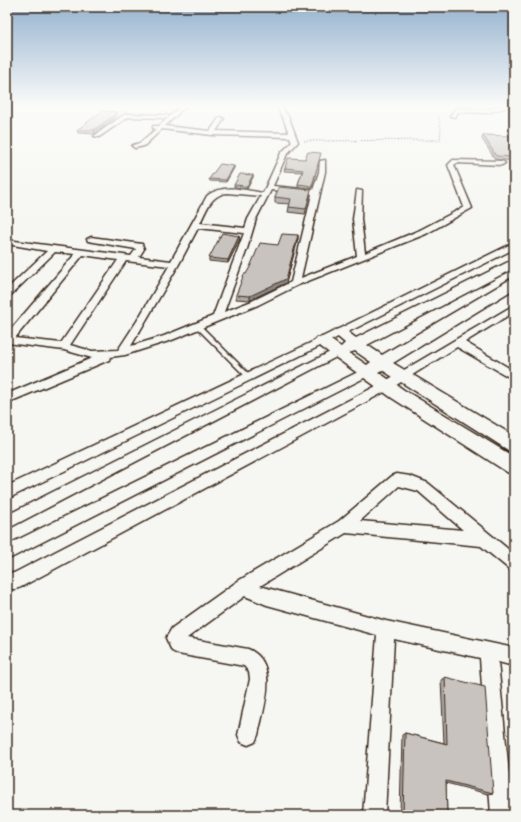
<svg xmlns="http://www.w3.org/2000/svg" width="521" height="822" font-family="Pangolin,sans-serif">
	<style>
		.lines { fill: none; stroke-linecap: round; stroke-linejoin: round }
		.lane-casing { stroke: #3b2a1e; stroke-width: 3 }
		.street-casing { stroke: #3b2a1e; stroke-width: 3 }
		.secondary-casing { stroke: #3b2a1e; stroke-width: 3 }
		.path { stroke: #3b2a1e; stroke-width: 1; stroke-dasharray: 1.5 1.5; stroke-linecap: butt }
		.lane { fill: #f6f6f2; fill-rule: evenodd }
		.street { fill: #f6f6f2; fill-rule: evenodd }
		.secondary { fill: #f6f6f2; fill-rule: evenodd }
		.wall { fill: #aca8a3; stroke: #3b2a1e }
		.shaded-wall { fill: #8c8885; stroke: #3b2a1e }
		.building { fill: #c8c3be; stroke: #3b2a1e }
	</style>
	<rect width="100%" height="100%" fill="#f6f6f2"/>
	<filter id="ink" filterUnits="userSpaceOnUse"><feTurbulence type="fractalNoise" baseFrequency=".025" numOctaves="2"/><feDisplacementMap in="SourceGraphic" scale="8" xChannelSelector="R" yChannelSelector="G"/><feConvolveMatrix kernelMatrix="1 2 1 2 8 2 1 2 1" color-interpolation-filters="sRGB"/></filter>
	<g filter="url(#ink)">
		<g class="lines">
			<defs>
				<path id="lane" d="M197,323L199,324L251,376L250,377H246L194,325Z"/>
				<path id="street" d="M181,106H186L165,126L210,131L219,118L221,117L224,119L216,131L289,133L283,118L276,106H281L289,118L298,142L287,154L273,186L313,190L319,172L320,161L325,160V172L301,278L357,256L353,219L357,190L362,191L361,219L365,253L420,230L464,207L448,165L453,160L502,161L505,163L502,165L457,163L454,165L472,208L426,234L298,285L258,305L172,340L125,355L110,357L109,360L7,403V394L92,358L64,350L7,343V334L75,254L55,252L10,296L7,297V289L47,251L7,244V240L131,256L136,249L88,241L87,239L91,237L142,244L144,249L139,257L171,261L207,196C222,183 246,190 263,193L281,153L292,142L290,137L212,135L162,129L144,146L135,148L132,146L133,145L140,143L156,129L153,128V126H159L168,118L128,117L99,137L94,136L125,114L166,115L168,116V118ZM271,190L312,194L291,282L252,301L224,312L247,249L256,219ZM227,193L261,196L248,219L245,228L200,223C207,210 210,195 227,193ZM198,228L244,233L213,316L164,336L131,346L179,264ZM83,255L118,260L61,343L15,338ZM126,261L169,266L137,321L118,350L92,351L70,345Z
					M501,106H510L487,113L458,112L455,117L450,116L456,108L487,109Z
					M511,244H514V249L316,348L7,499V486L308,344Z
					M514,305V312L465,342L514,371V380L457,347L390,389L21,587L15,589H7V573H14L382,383Z
					M338,348L342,350L343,352L342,354L7,529V515Z
					M366,368L370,369L372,372L370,375L7,560V545Z
					M397,474L410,476L428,483L514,554V571L509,569L481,546L346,533L260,586L386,621L514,648V666L498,662L513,815H491L480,658L394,639L385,815H363L377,635L267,605L245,596L187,638L248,649C281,663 263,709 258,735L255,742L248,745L241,742L238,735L250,679L249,672L244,666L178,654L172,651L166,638L172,628L238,581L339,521L392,476ZM399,486L418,491L463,530L360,521Z"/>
				<path id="secondary" d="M514,259V268L367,345L382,355L509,280L514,279V289L393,363L514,436V452L508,450L382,370L378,372L404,390L514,457V475L507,472L392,398L317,344L315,341L317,338C327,335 333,342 341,347L345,343L333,333L335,330C344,327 349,333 356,338ZM355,351L371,362L367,365L349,353Z"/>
			</defs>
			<use href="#lane" class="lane-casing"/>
			<use href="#street" class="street-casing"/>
			<use href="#secondary" class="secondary-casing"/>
			<path class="path" d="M304,141L440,140L441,128L438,115"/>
			<use href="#lane" class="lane"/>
			<use href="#street" class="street"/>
			<use href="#secondary" class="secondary"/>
		</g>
		<path class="wall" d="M117,112V116L116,117L95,134L78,133L77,130Z
			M483,135L514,137V161L495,159L482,139Z
			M320,155L312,188L298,187V184L302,172L284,171L285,168L305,159Z
			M234,166V168L226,182L210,181L209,179Z
			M253,175V177L247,189L234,187V185Z
			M311,190L310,195L305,214L288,212L289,207L290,204L275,203V197Z
			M298,235V239L286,283L250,300L236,299V295L246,274L278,245Z
			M240,239L228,263L209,261V258Z
			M445,677L493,793L488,794L446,783L447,815H400L402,735L405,733L444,743L441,680Z"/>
		<path class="shaded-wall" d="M117,112V116L116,117L95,134L94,130Z
			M234,166V168L226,182V180Z
			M253,175V177L247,189V186Z
			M298,235V239L286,283L250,300V296Z
			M239,236L240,239L228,263V260Z"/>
		<path class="building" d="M102,111L117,112L116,114L94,130H77Z
			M483,135L513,136L514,137V157L496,156Z
			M308,152L321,153L312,186L298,184L303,170L285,168L288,158L305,159Z
			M220,164L234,166L226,180L209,179Z
			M240,174L253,175L247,186L234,185Z
			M279,187L311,190L306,209L289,207L291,199L275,197Z
			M222,233L239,236L228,260L209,258Z
			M282,234L298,235L286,279L250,296L236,295L244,274H246L250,267L260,243L278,245Z
			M445,677L485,687L493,793L446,781L447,815H403L405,733L447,744Z"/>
	</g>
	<linearGradient id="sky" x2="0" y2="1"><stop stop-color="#94b2cf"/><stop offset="0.48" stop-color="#fbfbf9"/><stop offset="1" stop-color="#fbfbf9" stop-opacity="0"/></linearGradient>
	<rect width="521" height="221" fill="url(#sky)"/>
	<rect width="521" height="822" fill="none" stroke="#f6f6f2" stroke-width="24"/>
	<rect x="12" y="12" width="497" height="798" fill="none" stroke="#3b2a1e" stroke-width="1.5" filter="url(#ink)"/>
</svg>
